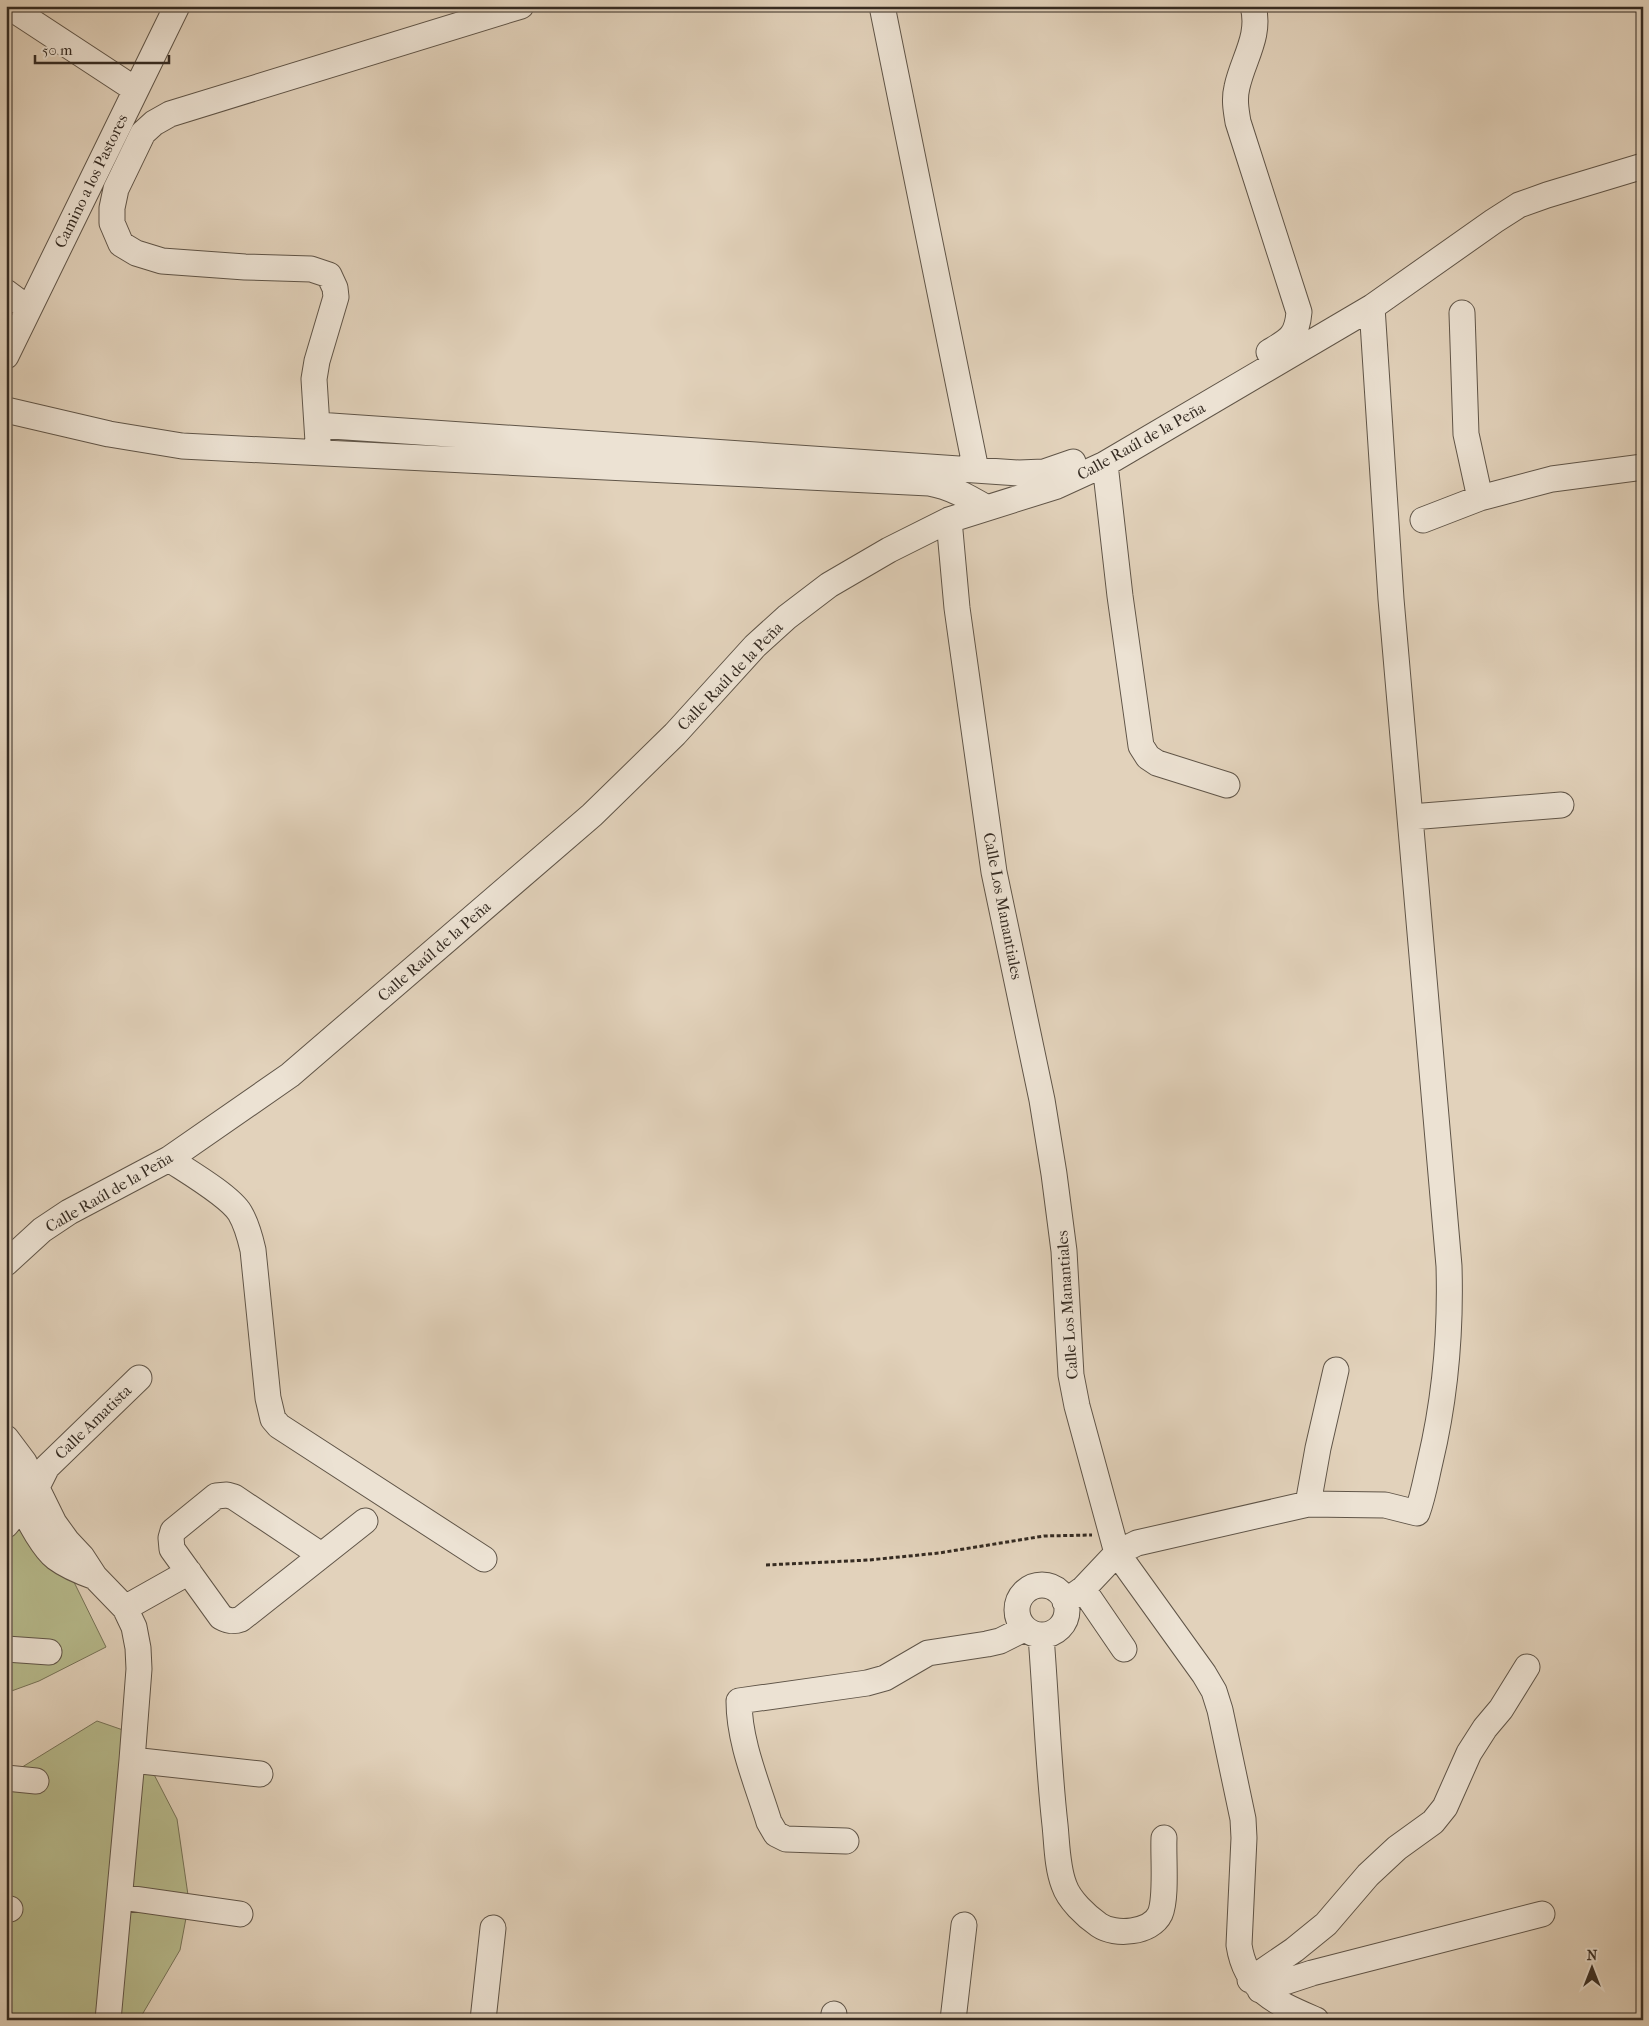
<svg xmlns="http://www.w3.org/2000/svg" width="1649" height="2026" font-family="'IM FELL French Canon',serif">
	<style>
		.green { fill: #b7bb8d; stroke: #767358 }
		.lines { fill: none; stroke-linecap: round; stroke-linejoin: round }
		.minor-casing { stroke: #605548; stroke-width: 27 }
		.path { stroke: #352b22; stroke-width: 3; stroke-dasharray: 4 2.5; stroke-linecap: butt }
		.minor { stroke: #ece2d3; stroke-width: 25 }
		.labels { text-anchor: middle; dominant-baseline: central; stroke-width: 4.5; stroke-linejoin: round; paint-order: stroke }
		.street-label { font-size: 16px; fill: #352b22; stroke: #ece2d3 }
	</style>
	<rect width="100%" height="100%" fill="#e2d2bb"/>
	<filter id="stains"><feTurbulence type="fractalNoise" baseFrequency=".004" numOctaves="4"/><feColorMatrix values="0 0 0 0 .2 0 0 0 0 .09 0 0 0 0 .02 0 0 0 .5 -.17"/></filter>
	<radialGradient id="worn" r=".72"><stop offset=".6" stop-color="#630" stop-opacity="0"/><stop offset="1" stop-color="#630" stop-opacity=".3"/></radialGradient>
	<path class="green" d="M6,1444L106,1647L39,1681L6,1693Z
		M97,1721L123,1730L146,1759L177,1819L189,1902L180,1950L139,2020H6V1777Z"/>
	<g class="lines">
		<defs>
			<path id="minor" d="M8,6L136,90
				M882,6L976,470
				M1253,6C1261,36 1243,59 1237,87C1234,99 1236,110 1238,122L1299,312C1297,337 1289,340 1269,352
				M6,292L29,309
				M1462,313L1466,434L1480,498
				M6,356L177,6
				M6,410L109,434L182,446L929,483C951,487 968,497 987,508
				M317,425L1019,473L1044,472L1073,462
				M318,442L314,379L317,361L336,297L335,288L329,275L311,269L245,267L162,261L136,253L121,244L112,223V208L116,189L143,133L154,123L170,114L521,6
				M1105,464L1120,596L1141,746L1148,757L1157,763L1227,785
				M949,520L957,608L994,872L1042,1100L1054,1174L1064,1251L1071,1375L1077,1406L1117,1553L1204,1674L1214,1691L1220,1710L1243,1819L1244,1838L1239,1945C1246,1991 1277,2003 1316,2020
				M1423,520L1480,498L1552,479L1643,467
				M1411,817L1561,805
				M169,1159C187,1171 230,1196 240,1213C247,1225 250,1237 253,1250L268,1398L273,1419L279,1426L484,1559
				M6,1263L42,1230L69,1212L169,1159L290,1075L592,815L675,734L755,646L787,617L829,585L889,550L949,520L1057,486L1105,464L1372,307L1494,221L1519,205L1547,195L1643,166
				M6,1438L24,1462L54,1523L67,1541L82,1557L95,1577L125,1608L134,1627L138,1648L139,1669L132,1760L108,2020
				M6,1478C19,1499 38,1544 56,1558C68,1567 81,1572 95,1577
				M1308,1504L1318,1448L1336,1370
				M6,1525L37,1487L47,1467L139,1378
				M321,1555L234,1497L227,1495L216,1496L173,1531L171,1538L172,1549L221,1617C228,1621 233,1622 241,1619L365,1521
				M1017 1610a25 25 0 1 1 50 0a25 25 0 1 1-50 0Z
				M1083,1589L1124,1649
				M1065,1602L1083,1589L1117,1553L1137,1543L1308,1504L1385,1505L1417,1513C1423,1497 1426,1479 1430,1462C1446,1395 1451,1334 1449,1266L1391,599L1372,307
				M125,1608L189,1572
				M1041,1636C1046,1699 1048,1762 1055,1825C1057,1844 1057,1867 1064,1885C1069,1900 1086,1916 1099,1925C1115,1936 1151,1933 1160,1914C1167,1898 1163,1856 1164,1838
				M6,1649L49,1652
				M132,1760L260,1774
				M6,1778L36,1781
				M846,1841L786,1839L776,1834L769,1822C757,1783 739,1742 739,1701L867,1683L885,1678L928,1653L987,1644L1000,1641L1024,1629
				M121,1897L240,1914
				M6,1909H10
				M1250,1980L1294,1950L1326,1924L1368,1875L1397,1848L1433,1822L1445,1807L1469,1753L1485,1728L1501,1709L1527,1667
				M1260,1990L1312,1973L1542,1914
				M483,2020L493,1928
				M833,2020L834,2014
				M953,2020L964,1925"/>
		</defs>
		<use href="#minor" class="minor-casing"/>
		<path class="path" d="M766,1565L869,1560L939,1553L1044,1536L1092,1535"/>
		<use href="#minor" class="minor"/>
	</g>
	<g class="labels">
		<g class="street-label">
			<text transform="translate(91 181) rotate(-64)">Camino a los Pastores</text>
			<text transform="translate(1141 441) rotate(-29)">Calle Raúl de la Peña</text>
			<text transform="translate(730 676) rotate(-46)">Calle Raúl de la Peña</text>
			<text transform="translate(1003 906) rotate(79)">Calle Los Manantiales</text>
			<text transform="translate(434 951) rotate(-41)">Calle Raúl de la Peña</text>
			<text transform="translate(109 1192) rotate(-30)">Calle Raúl de la Peña</text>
			<text transform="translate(1067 1305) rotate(-94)">Calle Los Manantiales</text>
			<text transform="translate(93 1422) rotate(-44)">Calle Amatista</text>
		</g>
	</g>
	<rect width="1649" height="2026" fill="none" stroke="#e2d2bb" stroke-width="25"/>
	<rect x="8" y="8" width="1634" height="2011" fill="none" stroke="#352b22" stroke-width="2.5"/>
	<rect x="12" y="12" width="1624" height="2001" fill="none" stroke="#352b22"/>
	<g transform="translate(1592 1968)" stroke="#ece2d3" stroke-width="4" paint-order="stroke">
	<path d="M0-4L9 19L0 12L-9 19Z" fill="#352b22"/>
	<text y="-8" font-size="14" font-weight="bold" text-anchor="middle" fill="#352b22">N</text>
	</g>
	<path d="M35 55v8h134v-8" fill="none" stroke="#352b22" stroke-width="2.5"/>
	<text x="42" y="55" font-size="15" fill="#352b22" stroke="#ece2d3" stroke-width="4" paint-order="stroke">50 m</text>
	<rect width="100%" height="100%" filter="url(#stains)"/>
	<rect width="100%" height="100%" fill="url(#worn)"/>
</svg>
